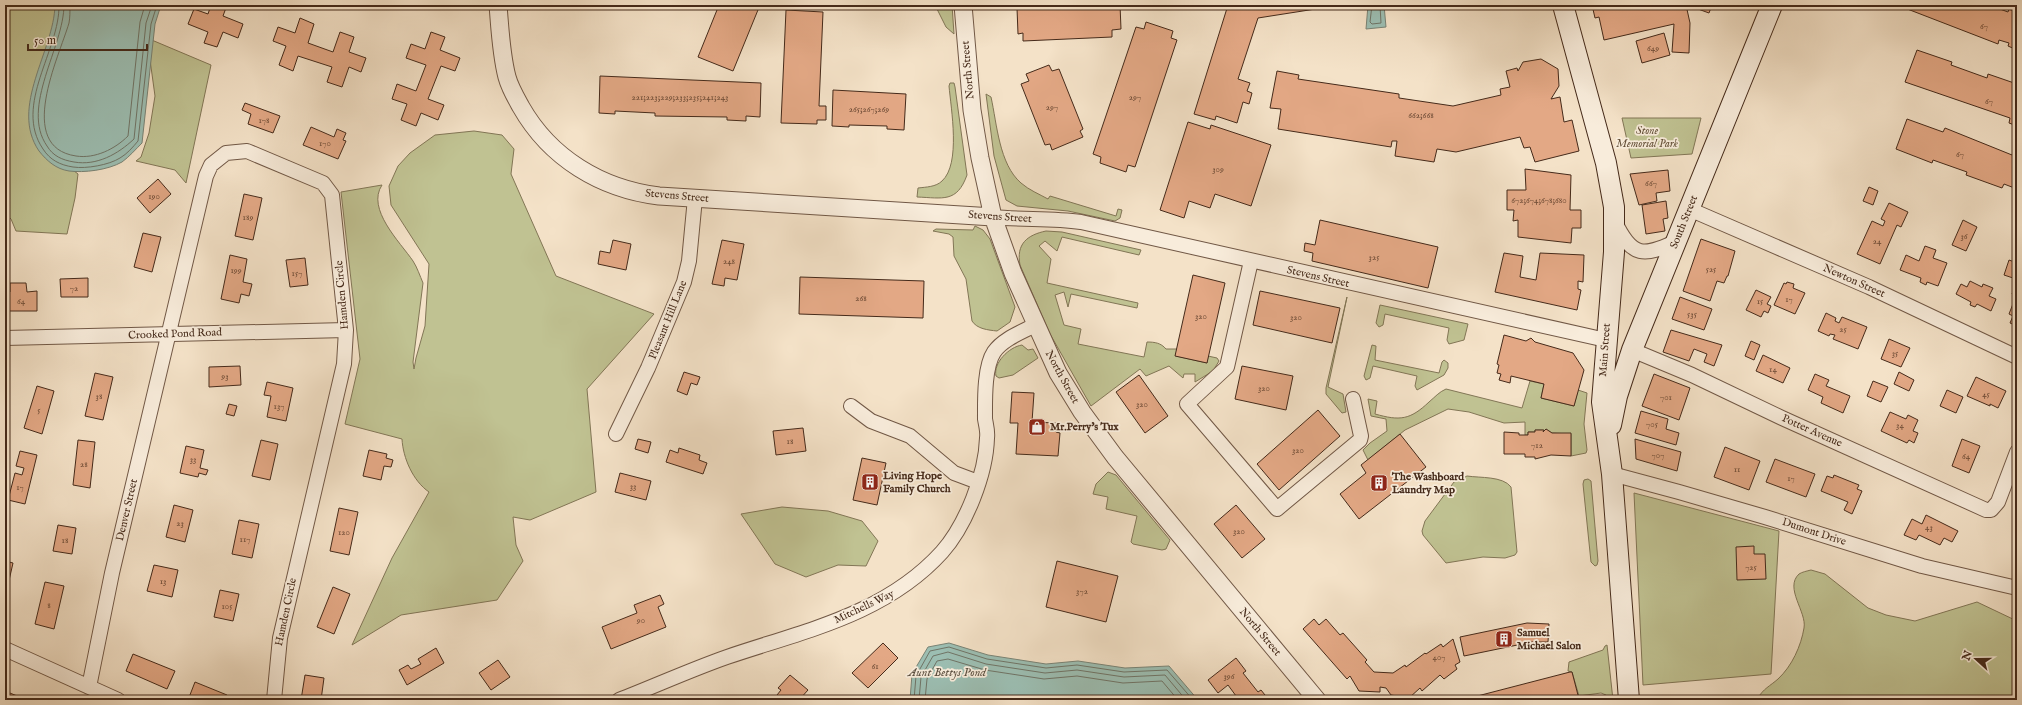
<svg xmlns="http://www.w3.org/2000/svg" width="2022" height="705" font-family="'IM FELL English',serif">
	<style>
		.green { fill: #c0c292; stroke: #827656 }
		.water { fill: #9cbeb2; stroke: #798375 }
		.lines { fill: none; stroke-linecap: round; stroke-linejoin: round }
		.shore { stroke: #707466; stroke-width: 1 }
		.building { fill: #e3a885; stroke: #452a1a }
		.minor-casing { stroke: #715846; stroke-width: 16 }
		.tertiary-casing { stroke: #715846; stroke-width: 19 }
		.secondary-casing { stroke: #452a1a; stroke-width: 22 }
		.minor { stroke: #f8ecdb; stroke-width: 14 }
		.tertiary { stroke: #f8ecdb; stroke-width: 17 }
		.secondary { stroke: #f8ecdb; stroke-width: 20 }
		.labels { text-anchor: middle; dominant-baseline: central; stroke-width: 3.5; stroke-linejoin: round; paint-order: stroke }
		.number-label { font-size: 9px; fill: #6c4a35 }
		.street-label { font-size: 11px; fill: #452a1a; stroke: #f8ecdb }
		.park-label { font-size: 11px; font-style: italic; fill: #645038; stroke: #f8ecdb }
		.poi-label { font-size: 11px; font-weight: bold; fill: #452a1a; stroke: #f8ecdb; text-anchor: start }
		.water-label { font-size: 12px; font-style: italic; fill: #5b4f40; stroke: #f8ecdb }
	</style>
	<rect width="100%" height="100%" fill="#f4e2c8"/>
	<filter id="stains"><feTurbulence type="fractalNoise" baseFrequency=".005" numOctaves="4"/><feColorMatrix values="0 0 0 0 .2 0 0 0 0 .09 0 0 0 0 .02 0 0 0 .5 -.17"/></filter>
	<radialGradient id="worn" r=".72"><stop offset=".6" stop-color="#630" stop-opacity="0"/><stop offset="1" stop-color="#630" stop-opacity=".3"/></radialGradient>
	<path class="green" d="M5,5H62L69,167L78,174L75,198L67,234L16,231L11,219L5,213Z
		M935,5H952L954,34L946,27Z
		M147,38L211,65L186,183L175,170L136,161L141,157L149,133L155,96Z
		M950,83H954L955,87L967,175C957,203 943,198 917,197L918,188C926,187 936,187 942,181C961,164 951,109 949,86Z
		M986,94L991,97C997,124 999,164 1021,183C1029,190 1039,194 1048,199L1050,196L1116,216L1118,209L1122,210L1120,218L1115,221L1068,211L1017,206L1006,200L994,156Z
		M1622,118H1701L1692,154L1631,158Z
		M474,131L502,135L514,149L511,174L556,276L654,314L587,389L596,492L530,520L513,517L516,545L523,561L497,600L401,615L352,645L392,558L429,492C413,481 403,458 402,439L345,424L360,359L341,192L382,185C366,209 400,242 413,261C417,267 420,276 423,283L413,362L414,369L416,358L425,326L429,264L391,205L389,186L398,166L410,153L435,135Z
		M975,226L983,230L990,239L1015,307L1010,322L997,331C988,330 977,329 972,321L966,279L954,256L953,237L949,234L933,231L936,229L973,230Z
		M1046,231L1062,232L1141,250L1139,255L1062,237L1057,251L1045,241L1039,246L1051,259L1047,283L1138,303L1137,308L1071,294L1068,307L1064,292L1055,295L1064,325L1081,329L1078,344L1144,357L1147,342C1155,342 1161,343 1166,349H1177L1176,356L1207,363L1208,356L1217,358L1219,361L1213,371L1195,382V374H1184L1183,378L1169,366L1146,376L1140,369L1091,406L1050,334L1020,265C1016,244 1027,235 1046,231Z
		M1347,297L1328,387L1343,394L1346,412L1342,413L1326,394V388Z
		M1380,305L1468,324L1464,340L1449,344L1447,340L1449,328L1385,314L1383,325L1379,327L1376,323Z
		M1022,345L1028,350L1033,349L1038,358L1013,375L999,378L996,376C993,363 1009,347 1022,345Z
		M1372,345L1376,346L1375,360L1439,373L1442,362L1444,360L1448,363V368L1444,375L1417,390L1415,386L1417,376L1373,366L1370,378L1366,380L1364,376Z
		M1530,381L1544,384L1541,398L1574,406L1578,390L1587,393L1584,424L1587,450L1586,453L1571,456V434L1552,433L1546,429L1543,432V430H1535V432H1528V435H1525V422L1504,423L1469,412L1448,409L1405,430L1368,460L1363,450L1370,443L1387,431L1386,419L1371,416L1368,399L1377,401L1375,414C1400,421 1410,420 1429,402C1435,397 1439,392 1446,389L1522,408Z
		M1108,472L1116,475L1170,540L1166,549L1162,550L1133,544L1131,542L1137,516L1106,509L1108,497L1093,494L1096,484Z
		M1467,476C1480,478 1503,476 1511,487L1517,552L1515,555L1505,558L1483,557L1446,563L1423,535L1422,531L1425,521L1454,482Z
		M1588,479L1591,481L1598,561L1597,565L1595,566L1591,562L1583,484L1584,480Z
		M1634,493L1779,531L1771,674L1643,685Z
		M782,507L828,511L862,521L878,541L866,566L838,565L806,577L775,564L741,514Z
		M1811,570L1825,574L1868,608L1886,615L1915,621L1977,602L2017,621V700H1760L1758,698C1763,689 1770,686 1778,679C1792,666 1801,646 1804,628C1807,612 1784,588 1799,574C1802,572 1807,571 1811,570Z
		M1607,645L1613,700H1606V695L1601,693L1579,696L1572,672L1568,671L1569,662L1603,650L1605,646Z"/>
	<path class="water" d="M55,5H161L155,24L142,143C136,149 129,157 122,162C108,170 84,173 69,171C56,169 47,161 39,151C9,107 54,51 55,5Z
		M1368,5H1384L1386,27L1366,29Z
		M949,643L988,655L1046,664L1078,661L1125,668L1169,666L1198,700H910L912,674L928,647Z"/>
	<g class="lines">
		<path class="shore" d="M59,5C60,50 13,105 43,149C50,160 60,165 73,167C86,169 109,165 120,158C127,154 133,147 138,141L151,24L157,5
			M64,5C64,47 20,107 47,146C53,156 62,160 74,162C97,166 118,154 134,139L146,23L152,5
			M70,5C70,11 70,18 69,23C59,57 15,147 76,156C95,159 115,149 128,136L140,22L145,5
			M1372,5L1370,22L1372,24L1381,23L1380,5
			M914,700L916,676L930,651L949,647L987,659L1046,668L1077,665L1124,672L1167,670L1193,700
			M919,700L921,677L933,656L948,652L986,664L1045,673L1077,670L1124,677L1165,675L1186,700
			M925,700L927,679L937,661L948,659L985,670L1044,679L1077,676L1123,683L1162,681L1178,700"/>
	</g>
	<path class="building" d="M211,5H227L223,16L243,24L238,38L223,32L217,47L204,43L208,32L188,24L194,9L208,14Z
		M719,5H760L733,71L698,57Z
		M1022,5H1120L1121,29L1112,30V37L1023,41V33L1018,34L1017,8L1022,7Z
		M1228,5H1341L1258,18L1238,79L1250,83L1247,91L1252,93L1249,104L1243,102L1237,123L1216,116L1215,120L1194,114Z
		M1449,5H1474L1450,8Z
		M1592,5H1686L1690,23L1689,53L1672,52L1674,24L1604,40L1599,17L1595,18Z
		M1696,5H1712L1709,13L1698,9Z
		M1897,5H1989L2008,12L2009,9L2017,12V50L2008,46L2009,43L1999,40L1998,44Z
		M786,10L823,12L819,106H826V120H817V124L781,123Z
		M300,18L314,24L308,43L333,52L340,32L354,37L349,52L366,58L361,72L349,67L342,87L327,82L332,67L298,56L293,71L279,65L286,46L273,41L278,27L295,33Z
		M1146,22L1173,31L1171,38L1177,40L1135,167L1128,165L1126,172L1100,163L1101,157L1093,154L1136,27L1144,29Z
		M431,32L445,37L440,50L460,58L455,71L441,66L428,99L444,105L438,120L421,113L416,126L401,120L407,104L392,99L397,84L416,91L426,65L406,58L411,44L425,49Z
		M1664,33L1670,55L1642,63L1636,41Z
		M1917,50L1952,62L1951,65L1987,78L1988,74L2017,84V126L2009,123L2010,118L1905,82Z
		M1541,59L1558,69L1559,86L1551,99L1560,97L1564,122L1572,120L1579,151L1535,162L1530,147L1524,148L1520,137L1456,152L1437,149L1434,162L1395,156L1397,141H1392L1391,147L1278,129L1281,109L1270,108L1277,71L1299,75L1298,79L1399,94V98L1453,106L1501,95L1500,89L1510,87L1506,71L1517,68L1518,71L1523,62Z
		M1049,65L1052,71L1059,69L1083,129L1080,131L1083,137L1052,150L1050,144L1045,145L1021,84L1029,81L1026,74Z
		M600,76L761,83L760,117L746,116V121L727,120V117L655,116V113L615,111V114L599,113Z
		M833,90L906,94L904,130L887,129V126L849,125V127L832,126Z
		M245,103L280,116L273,133L248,124L251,114L242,110Z
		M1907,119L1943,132L1945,128L2012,155L2013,152L2017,154V189L2004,184L2002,188L1966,175L1967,172L1933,160L1932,163L1896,149Z
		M1188,122L1210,129L1211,125L1271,145L1251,206L1215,194L1210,208L1189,201L1184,218L1160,210Z
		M311,127L334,137L337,129L346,133L343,140L346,141L338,159L303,145Z
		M1525,169L1571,175L1570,210H1581V228H1572L1571,243L1518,237V220L1513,221L1514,210H1507V190H1526Z
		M1668,170L1670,191L1656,193L1657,201L1639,205L1630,174Z
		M158,179L171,194L150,213L137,198Z
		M1869,187L1878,191L1873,205L1863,201Z
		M244,194L262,198L253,240L235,236Z
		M1666,201L1668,218L1663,219L1665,231L1646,234L1642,205Z
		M1889,203L1908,212L1901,227L1897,225L1880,264L1857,254L1872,221L1883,226L1885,221L1881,219Z
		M1320,220L1438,247L1428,288L1312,261L1313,253L1304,251L1305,243L1315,245Z
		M1963,220L1977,227L1966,251L1952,245Z
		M143,233L161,237L152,272L134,267Z
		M1701,239L1735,251L1728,276H1727L1724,283L1717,281L1710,301L1683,291Z
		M613,240L631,244L626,270L598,264L600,251L610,253Z
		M722,240L744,244L737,280L725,278L724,286L712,284Z
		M1925,246L1936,250L1933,258L1947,263L1938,286L1927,282L1926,285L1920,282L1921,278L1900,270L1906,255L1919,261Z
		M1504,253L1523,256L1520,277L1536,280L1540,253L1584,255L1583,282L1578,281V289L1581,290L1577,310L1495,292Z
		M230,255L247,259L243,282L252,284L249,296L241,294L239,303L221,299Z
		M305,258L308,285L290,287L286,260Z
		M2009,260L2017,263L2013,278L2004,275Z
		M1193,275L1225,283L1207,363L1175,356Z
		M800,277L924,281L923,318L799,314Z
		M88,278V297H61L60,279Z
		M1970,281L1982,287L1983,284L1993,288L1989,296L1996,299L1991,311L1977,304L1975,307L1970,305L1971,302L1956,294L1961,284L1967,287Z
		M2017,281V326L2010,323L2013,316L2009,314L2016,296L2012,294Z
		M1787,282L1794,284L1793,288L1805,293L1795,314L1774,305L1784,283L1786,284Z
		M10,283H26L27,292L37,291V311H5V292H10Z
		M1756,290L1771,297L1767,304L1771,306L1768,313L1764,311L1761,317L1746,310Z
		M1260,291L1340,308L1332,343L1253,325Z
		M1680,297L1712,309L1704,330L1672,319Z
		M1826,313L1836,318L1835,321L1839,323L1842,317L1867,327L1858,349L1833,339L1835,335L1830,334L1829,336L1818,331Z
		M1671,330L1722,345L1714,366L1704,362L1707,354L1694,349L1689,361L1663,352Z
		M1504,335L1526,341L1531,338L1535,342L1573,353L1584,370L1574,406L1541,398L1544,384L1511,376L1510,383L1499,380L1501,374L1497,373L1499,365L1497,364Z
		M1889,339L1910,348L1901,367L1881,359Z
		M1751,341L1760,345L1754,360L1745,356Z
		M1763,355L1790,368L1783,383L1756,371Z
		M240,366L241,385L209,387V367Z
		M1242,366L1293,376L1286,410L1235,399Z
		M684,372L700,377L697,385L691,383L687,395L677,391Z
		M1899,372L1914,380L1909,391L1894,384Z
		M95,373L113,377L103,420L85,416Z
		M1654,374L1690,388L1679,420L1642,406Z
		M1815,374L1829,380L1826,386L1850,396L1843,413L1821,403L1823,397L1808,390Z
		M1139,375L1168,416L1145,433L1116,392Z
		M1976,377L2006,391L1998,408L1990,404V406L1967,396Z
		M1873,381L1888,387L1881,402L1867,396Z
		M267,382L293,388L286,421L267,417L271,396L264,395Z
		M37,386L54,391L42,434L24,428Z
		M1947,390L1963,397L1956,413L1940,406Z
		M1012,392L1034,393L1032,422L1056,423V432L1060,433L1058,456L1016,454L1018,423H1010Z
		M229,404L237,406L234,416L226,414Z
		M1318,410L1340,436L1279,490L1257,464Z
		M1641,411L1668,419L1666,429L1679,433L1676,445L1635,433Z
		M1890,412L1906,419L1908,415L1918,420L1913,431L1918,433L1914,443L1909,440L1907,443L1881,431Z
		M803,428L806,451L776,455L773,431Z
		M1546,429L1552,433H1571V456L1551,455L1535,459V457H1525V454H1504V432L1519,433V435H1528V432H1535V430H1544L1543,432Z
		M1400,434L1426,467L1359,519L1340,494L1366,473L1361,465Z
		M638,439L651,442L648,453L635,449Z
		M1635,439L1681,452L1677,471L1636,459Z
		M1962,439L1980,446L1969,473L1952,466Z
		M78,440L95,442L90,488L73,485Z
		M261,440L278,444L270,480L252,476Z
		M186,446L204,450L200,468L208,470L206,475L199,473L198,477L180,473Z
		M1725,447L1760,461L1749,490L1714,477Z
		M679,448L700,455L699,460L707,463L703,474L666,462L670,450L678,453Z
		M369,450L387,454L386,458L393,460L391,467L384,466L381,480L363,476Z
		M20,451L37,455L25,504L8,500L15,473L22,475L24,468L16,466Z
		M862,458L886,463L877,505L853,500Z
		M1775,459L1815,474L1806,497L1766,482Z
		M620,473L651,481L646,500L615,492Z
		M1834,475L1859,485L1857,489L1862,491L1852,514L1844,510L1848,502L1821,491L1827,476L1833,478Z
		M174,505L193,510L185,542L166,537Z
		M1236,505L1265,539L1242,558L1214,524Z
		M339,508L358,512L349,555L330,551Z
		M1926,515L1958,531L1952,542L1944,538L1940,545L1919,535L1916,540L1904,535L1912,519L1922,524Z
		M239,520L259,524L252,558L232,554Z
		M58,525L76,528L72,554L53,551Z
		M1754,546V554H1765L1766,579L1737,580L1736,547Z
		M5,561L13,563L5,598Z
		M1057,561L1118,576L1106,622L1046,607Z
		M154,565L178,570L172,597L147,591Z
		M45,582L64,586L54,629L35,624Z
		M333,587L350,594L334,634L317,627Z
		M220,590L239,594L233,621L214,617Z
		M660,595L664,604L658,607L666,627L611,649L602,627L637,613L634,605Z
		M1314,619L1319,625L1326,619L1340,635L1343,633L1367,660L1365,662L1374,672L1393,673L1405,665L1406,667L1425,653L1426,654L1441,644L1443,647L1453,639L1460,662L1455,665L1457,669L1444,679L1440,675L1422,691L1420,688L1409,698L1391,695L1386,688L1380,687V692L1359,691L1350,676L1347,679L1303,629Z
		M1527,623L1549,624L1548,642H1532L1464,656L1460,637Z
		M883,643L898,658L868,688L852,673Z
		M436,648L444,663L407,685L399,670L408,665L411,669L421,664L418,659Z
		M133,654L175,671L167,689L126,671Z
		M1236,658L1246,671L1243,673L1258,692L1261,690L1269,700H1239L1228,685L1218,693L1208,680Z
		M498,660L510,677L491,690L479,673Z
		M1572,672L1579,699L1462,700L1570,672Z
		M305,675L324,678L321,700H301Z
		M790,675L808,690L799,700H773L781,690L778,688Z
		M195,682L227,695L225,700H188Z
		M5,691L27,700H5Z"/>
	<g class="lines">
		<defs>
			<path id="minor" d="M1689,209L1869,287L2017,357
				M993,217C1022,220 1051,218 1081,222L1606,340
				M1615,222C1632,258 1644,257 1677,241
				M1251,261L1227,367L1187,404L1277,509L1360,440L1361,436L1353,399
				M5,338L346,330
				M1632,350L1692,375L1782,418L1986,510H1991L1998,502L2017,452
				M851,406L871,421L910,436L954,473L978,482
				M616,434L648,368L684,282L689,261L695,198
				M1612,474L1679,492L1765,517L1922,566L2017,588
				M5,649L118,700
				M89,687L112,573L206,176L211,165L226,153L247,151L323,183L332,195L346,330L344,364L280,638L274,700
				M619,700C655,686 690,670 727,657C803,631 885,615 942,552C966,525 986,474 987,438C988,432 986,425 985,419C985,401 984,367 994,352C1003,339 1022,332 1035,325"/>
			<path id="tertiary" d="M498,5C500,29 501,54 507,77C510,88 516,98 521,107C550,158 601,189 659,196L993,217
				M963,5L972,110L980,158L993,217L1013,273L1058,373L1082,412L1115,457L1317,700"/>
			<path id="secondary" d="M1563,5L1606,163L1614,207V252L1602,402L1612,474L1629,700
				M1611,425L1617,396L1632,350L1772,5"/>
		</defs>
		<use href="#minor" class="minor-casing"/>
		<use href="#tertiary" class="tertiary-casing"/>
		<use href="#secondary" class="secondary-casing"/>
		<use href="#minor" class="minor"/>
		<use href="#tertiary" class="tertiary"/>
		<use href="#secondary" class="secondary"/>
	</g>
	<defs>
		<symbol id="shop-square" viewBox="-11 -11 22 22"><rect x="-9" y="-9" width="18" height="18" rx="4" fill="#8f2418" stroke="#f8ecdb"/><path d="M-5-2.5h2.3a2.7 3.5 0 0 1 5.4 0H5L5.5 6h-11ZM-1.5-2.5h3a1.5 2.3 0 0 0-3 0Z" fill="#fff"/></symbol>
		<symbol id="building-square" viewBox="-11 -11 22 22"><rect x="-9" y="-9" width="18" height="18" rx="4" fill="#8f2418" stroke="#f8ecdb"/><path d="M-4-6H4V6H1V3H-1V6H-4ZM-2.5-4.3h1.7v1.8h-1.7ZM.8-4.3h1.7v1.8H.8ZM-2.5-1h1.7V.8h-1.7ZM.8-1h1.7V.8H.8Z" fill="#fff"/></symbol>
	</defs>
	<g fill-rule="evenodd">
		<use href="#shop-square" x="1027" y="417" width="20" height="20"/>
		<use href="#building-square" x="860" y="472" width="20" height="20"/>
		<use href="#building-square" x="1369" y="473" width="20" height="20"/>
		<use href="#building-square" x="1494" y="629" width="20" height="20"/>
	</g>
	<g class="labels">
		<g class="number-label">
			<text x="1984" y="26">67</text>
			<text x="1653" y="48">649</text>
			<text x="680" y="97">221;223;229;233;235;241;243</text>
			<text x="1135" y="97">297</text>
			<text x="1989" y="101">67</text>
			<text x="1052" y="107">297</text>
			<text x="869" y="109">265;267;269</text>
			<text x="1421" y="115">662;668</text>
			<text x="264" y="120">178</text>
			<text x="325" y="143">170</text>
			<text x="1960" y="154">67</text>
			<text x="1218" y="169">309</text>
			<text x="1651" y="183">667</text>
			<text x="154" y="196">190</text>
			<text x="1539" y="200">672;674;678;680</text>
			<text x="248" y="217">189</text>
			<text x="1964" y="236">36</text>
			<text x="1877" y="241">24</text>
			<text x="1374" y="257">325</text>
			<text x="729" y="261">248</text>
			<text x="1711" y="269">525</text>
			<text x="236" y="270">199</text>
			<text x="297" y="273">157</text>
			<text x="74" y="288">72</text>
			<text x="861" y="298">268</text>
			<text x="1789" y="299">17</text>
			<text x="21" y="301">64</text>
			<text x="1760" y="301">15</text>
			<text x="1692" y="314">535</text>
			<text x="1201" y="316">320</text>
			<text x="1296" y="317">320</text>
			<text x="1843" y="329">25</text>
			<text x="1895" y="353">35</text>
			<text x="1773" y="369">14</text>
			<text x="225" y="376">93</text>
			<text x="1264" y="388">320</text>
			<text x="1986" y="394">45</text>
			<text x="99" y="396">38</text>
			<text x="1666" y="397">701</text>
			<text x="1142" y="404">320</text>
			<text x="279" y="406">137</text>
			<text x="39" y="410">5</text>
			<text x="1652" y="424">705</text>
			<text x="1900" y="425">34</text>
			<text x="790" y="441">18</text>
			<text x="1537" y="445">712</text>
			<text x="1298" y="450">320</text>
			<text x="1658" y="455">707</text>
			<text x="1966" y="456">64</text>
			<text x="193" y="459">33</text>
			<text x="84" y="464">28</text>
			<text x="1737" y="469">11</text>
			<text x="1791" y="478">17</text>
			<text x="633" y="486">33</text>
			<text x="20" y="487">17</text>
			<text x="180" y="523">23</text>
			<text x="1929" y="527">43</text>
			<text x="1239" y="531">320</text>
			<text x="344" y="532">120</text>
			<text x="245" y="539">117</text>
			<text x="65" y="540">18</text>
			<text x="1751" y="567">725</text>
			<text x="163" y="581">13</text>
			<text x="1082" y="591">372</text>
			<text x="49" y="605">8</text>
			<text x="227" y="606">105</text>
			<text x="641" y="620">90</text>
			<text x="1439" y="657">407</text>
			<text x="875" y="666">61</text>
			<text x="1229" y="676">396</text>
		</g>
		<g class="street-label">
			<text transform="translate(968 70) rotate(-95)">North Street</text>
			<text transform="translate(677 196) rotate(5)">Stevens Street</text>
			<text transform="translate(1000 217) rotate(4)">Stevens Street</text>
			<text transform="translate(1684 222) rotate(-68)">South Street</text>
			<text transform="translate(1318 277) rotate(13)">Stevens Street</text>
			<text transform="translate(1854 281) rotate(24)">Newton Street</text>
			<text transform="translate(342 295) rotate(-95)">Hamden Circle</text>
			<text transform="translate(668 320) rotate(-68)">Pleasant Hill Lane</text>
			<text transform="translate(175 334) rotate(-2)">Crooked Pond Road</text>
			<text transform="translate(1605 350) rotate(-86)">Main Street</text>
			<text transform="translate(1062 377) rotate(61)">North Street</text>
			<text transform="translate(1812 431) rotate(24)">Potter Avenue</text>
			<text transform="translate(127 510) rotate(-77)">Denver Street</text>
			<text transform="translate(1814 532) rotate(18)">Dumont Drive</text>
			<text transform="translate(864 607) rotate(-25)">Mitchells Way</text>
			<text transform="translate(286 612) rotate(-78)">Hamden Circle</text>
			<text transform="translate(1260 632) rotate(50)">North Street</text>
		</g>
		<g class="park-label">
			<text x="1647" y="131">Stone<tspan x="1647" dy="13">Memorial Park</tspan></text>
		</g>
		<g class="poi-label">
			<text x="1050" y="427">Mr.Perry's Tux</text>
			<text x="883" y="476">Living Hope<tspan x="883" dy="13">Family Church</tspan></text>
			<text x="1392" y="477">The Washboard<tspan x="1392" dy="13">Laundry Map</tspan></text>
			<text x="1517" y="633">Samuel<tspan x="1517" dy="13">Michael Salon</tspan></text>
		</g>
		<g class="water-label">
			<text x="947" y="672">Aunt Bettys Pond</text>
		</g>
	</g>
	<rect width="2022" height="705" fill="none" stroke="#f4e2c8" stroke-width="20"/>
	<rect x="6" y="6" width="2010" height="693" fill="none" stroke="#452a1a" stroke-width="2"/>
	<rect x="10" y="10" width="2002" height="685" fill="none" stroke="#452a1a"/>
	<g transform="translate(1976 659) rotate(291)" stroke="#f8ecdb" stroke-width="3" paint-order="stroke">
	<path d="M0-3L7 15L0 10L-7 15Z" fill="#452a1a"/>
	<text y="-6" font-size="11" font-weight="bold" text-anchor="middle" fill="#452a1a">N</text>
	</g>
	<path d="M28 44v6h119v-6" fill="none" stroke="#452a1a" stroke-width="2"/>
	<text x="34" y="44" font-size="12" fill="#452a1a" stroke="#f8ecdb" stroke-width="3" paint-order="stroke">50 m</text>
	<rect width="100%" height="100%" filter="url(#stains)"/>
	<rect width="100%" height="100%" fill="url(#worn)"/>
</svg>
